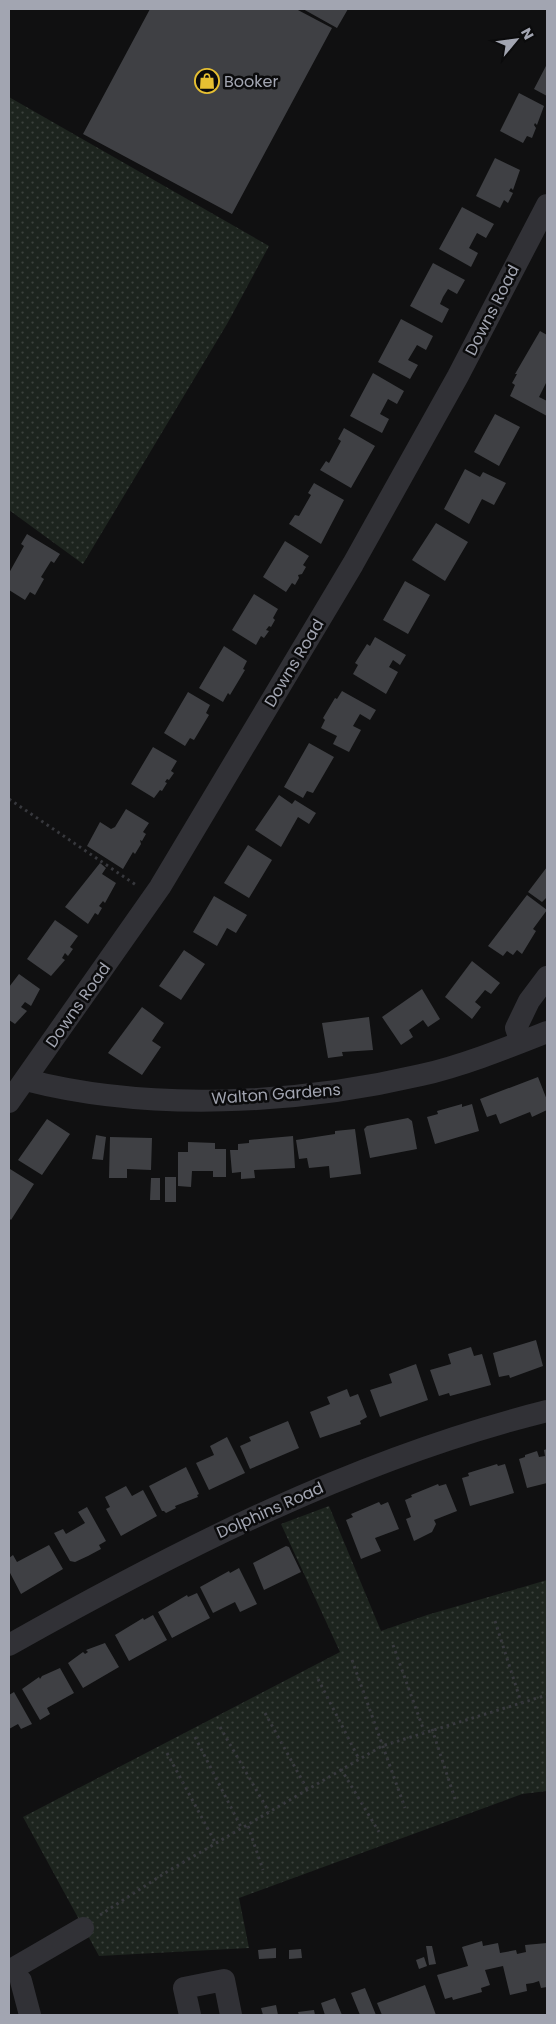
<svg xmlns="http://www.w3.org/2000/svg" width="556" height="2024" font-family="Poppins,sans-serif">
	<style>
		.green { fill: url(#green-dots) }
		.building { fill: #3f4044 }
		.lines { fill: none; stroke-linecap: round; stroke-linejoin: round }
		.path { stroke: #37383d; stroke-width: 3; stroke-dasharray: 2.5 4; stroke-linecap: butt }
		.minor { stroke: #313136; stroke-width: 22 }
		.labels { text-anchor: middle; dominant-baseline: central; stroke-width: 5; stroke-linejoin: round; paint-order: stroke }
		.poi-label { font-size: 16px; fill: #a2a5b1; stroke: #0b0b0c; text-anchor: start }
		.street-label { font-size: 16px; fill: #a2a5b1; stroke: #0b0b0c }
	</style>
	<defs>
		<pattern id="green-dots" width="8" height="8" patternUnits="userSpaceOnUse" patternTransform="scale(1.25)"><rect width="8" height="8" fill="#1d241e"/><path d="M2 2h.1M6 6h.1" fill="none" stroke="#3b413c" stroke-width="1.8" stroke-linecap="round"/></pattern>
	</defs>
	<rect width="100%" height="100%" fill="#101011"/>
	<path class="green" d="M9,97L269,246L227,324L83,564L9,510Z
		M329,1506L381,1631L427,1615L547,1580V1791L522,1794L239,1898L249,1948L99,1956L23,1817L340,1652L281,1524Z"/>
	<path class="building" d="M150,9H296L332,28L232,214L83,134Z
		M303,9H348L337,28Z
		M547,64V96L534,89Z
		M519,93L544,106L537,125L535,123L534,125L536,128L532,138L527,136L523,143L500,131Z
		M495,158L520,170L513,190L511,188L509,191L513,193L508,203L504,200L500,208L476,196Z
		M462,207L494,224L486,238L477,233L469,248L478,253L471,267L439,249Z
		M433,263L465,280L457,294L448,289L443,297L440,304L449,309L442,323L410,306Z
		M401,319L433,336L426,350L417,345L408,360L418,365L410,379L378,362Z
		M540,331L547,335V381L539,397L547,401V416L510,396L515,385L512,383L517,374H515Z
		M373,373L404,391L397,404L388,399L380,414L389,419L382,433L350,416Z
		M495,414L520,427L499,466L474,452Z
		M344,428L375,446L351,488L320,470L326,461L329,463L341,441L338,439Z
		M465,469L480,477L483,472L506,483L494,505L482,499L469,524L444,509Z
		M314,483L344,500L321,544L289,524L295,515L299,516L311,495L308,493Z
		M436,523L468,542L445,581L412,560Z
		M27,534L60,554L54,563L51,561L41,577L44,579L35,595L30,592L25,600L9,590V573L24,546L21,544Z
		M285,541L309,556L303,565L306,567L302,574L298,575L299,578L295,585L292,583L286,592L263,577Z
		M405,581L430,595L408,634L383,620Z
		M254,594L278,609L273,618L275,620L271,627L269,626L266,630L269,631L264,638L261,636L256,645L232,630Z
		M375,637L406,655L400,665L393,660L389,667L398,672L386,694L353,674L358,665L355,663L367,644L370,646Z
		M224,646L247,661L243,669L245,670L230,695L228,693L223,702L199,688Z
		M342,691L376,710L370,720L360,714L353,726L361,730L349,752L333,744L337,736L321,728L325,720L323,718L335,698L337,699Z
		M188,692L210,705L206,713L209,715L194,740L190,738L185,746L164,733Z
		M309,743L334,757L313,793L307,791L303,798L284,787Z
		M153,747L177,761L171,771L174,773L169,780L167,779L165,782L167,783L162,791L160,790L154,798L131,784Z
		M279,795L292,804L295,800L316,813L309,824L298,817L281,847L255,830Z
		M126,809L149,823L143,832L146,834L142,841L140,840L141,844L135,854L133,852L123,869L87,846L100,822L111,829L115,827Z
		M248,845L272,860L249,898L224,883Z
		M100,863L106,868L102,874L116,883L105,903L103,901L99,906L102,908L98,915L95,913L88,924L65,907Z
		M547,867V897L542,902L528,892Z
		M527,895L547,910L533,929L536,931L522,954L517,950L513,955L507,951L503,956L488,946Z
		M214,896L247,915L236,933L227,928L217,946L193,932Z
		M55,920L78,936L70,947L73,949L68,956L65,953L62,958L65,960L51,976L27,959Z
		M184,950L205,964L181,1000L159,986Z
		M472,961L500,983L491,994L485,990L475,1002L481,1007L472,1019L445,997Z
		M19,974L40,989L31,1006L25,1002L21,1007L27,1011L15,1024L9,1020V987Z
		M422,989L440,1019L428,1027L423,1020L409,1030L413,1037L401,1045L382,1017Z
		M142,1007L164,1023L152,1041L161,1047L142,1075L108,1053Z
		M369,1017L373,1050L342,1052L343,1056L328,1058L322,1023Z
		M538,1077L547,1100V1110L532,1117L530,1112L500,1124L496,1114L487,1117L480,1099Z
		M462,1104V1107L472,1104L479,1131L435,1144L427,1117L438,1114L437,1111Z
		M408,1118L412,1121L417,1149L370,1158L364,1129L367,1126Z
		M47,1119L70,1134L42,1175L18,1160Z
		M355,1129L361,1174L330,1178L329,1166L309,1168L307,1158L299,1159L296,1140L335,1134V1131Z
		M96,1135L106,1137L103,1160L92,1159Z
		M293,1136L295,1168L254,1170L255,1178L241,1179V1172L232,1173L230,1150H238V1144L249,1143V1140Z
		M110,1137L152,1138L151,1170L127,1169V1178H109Z
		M188,1142L215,1143V1149H226V1177H213V1171H192L191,1187L178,1186V1152H188Z
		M10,1169L34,1184L11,1220L9,1218Z
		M165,1177H176V1202H165Z
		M151,1178H160V1200H150Z
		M536,1340L543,1366L510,1378L509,1375L499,1377L493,1353Z
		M471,1347L474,1356L482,1354L491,1385L450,1396L449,1393L439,1396L430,1370L451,1364L448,1354Z
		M416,1364L428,1400L380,1417L370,1390L392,1383L389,1374Z
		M347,1389L350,1397L358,1394L367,1417L360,1421L361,1424L320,1438L310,1412L330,1404L327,1397Z
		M288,1421L299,1448L250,1469L240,1446L251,1441L249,1437Z
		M227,1437L245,1473L209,1490L196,1463L214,1455L210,1446Z
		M547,1449V1483L527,1488L519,1459L525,1457V1455L537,1451L539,1457L545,1456L544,1450Z
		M497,1464L498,1466L505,1464L514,1493L470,1506L462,1478L469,1476L468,1473Z
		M186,1467L199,1494L197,1495L198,1497L175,1506L176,1508L166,1513L164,1511H162L149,1486Z
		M438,1484L439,1486L446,1484L457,1511L434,1520L436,1524L432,1532L414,1541L406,1519L411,1517L405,1500L412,1497L411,1495Z
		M126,1486L132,1496L143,1490L157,1516L121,1536L106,1509L110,1507L105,1497Z
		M379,1502L381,1505L388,1502L399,1529L375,1538L381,1551L361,1559L346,1520L353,1517L351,1514Z
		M87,1507L106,1541L99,1545L101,1549L88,1556L75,1562L70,1561L54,1533L63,1529L66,1534L85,1523L78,1512Z
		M49,1545L63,1569L21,1594L9,1571V1558L13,1555L17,1562Z
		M286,1546L289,1547L301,1572L264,1590L253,1563Z
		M239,1568L257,1604L240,1612L235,1602L213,1613L200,1587L229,1571L230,1573Z
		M197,1593L210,1618L172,1638L158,1612L187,1595L188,1597Z
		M153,1615L167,1640L129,1661L115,1635L143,1618L144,1620Z
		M105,1643L119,1667L83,1688L68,1663L83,1652L85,1654L88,1652L86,1650Z
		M60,1668L74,1693L47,1708L50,1714L40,1720L22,1689L39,1677L40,1679L42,1676Z
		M14,1692L32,1724L21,1729L18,1724L9,1729V1695Z
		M482,1941L483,1946L498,1943L500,1953L516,1950L517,1954L526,1952L525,1945L547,1943V1987L541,1988L539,1981L533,1983L526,1984L527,1991L510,1995L503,1966L485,1970L490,1985L481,1988L482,1992L453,2000L452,1997L445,1999L437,1975L468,1966L462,1947Z
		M426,1946H432L436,1964L429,1965Z
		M276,1948V1958L259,1959L258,1950Z
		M301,1949L302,1958L289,1959V1950Z
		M424,1957L427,1966L419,1969L416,1960Z
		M425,1985L436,2015H382L377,2003Z
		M365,1988L376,2015H360L351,1993Z
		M335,1998L342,2015H325L321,2003Z
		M276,2005L278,2015H263L261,2008Z
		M314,2010L315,2015H299L298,2012Z"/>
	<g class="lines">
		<path class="path" d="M9,799L136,885
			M495,1621L521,1702
			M393,1645L424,1731
			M352,1660L405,1808
			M318,1679L359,1759
			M265,1713L307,1789
			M220,1727L269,1812
			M432,1729L456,1802
			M195,1737L242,1829
			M167,1753L216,1844
			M341,1769L379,1832
			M248,1826L263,1870
			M100,1915L165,1873L382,1746L547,1695"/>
		<path class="minor" d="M521,1042L516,1028L529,1001L547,977
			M26,1080C150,1112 297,1104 421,1075C462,1066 509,1047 547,1032
			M9,1102L160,887L353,564L458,376L547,205
			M9,1645C180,1549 355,1459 547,1411
			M9,1971L83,1928
			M21,1981L30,2015
			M190,2015L184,1988L224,1980L231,2015"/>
	</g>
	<defs>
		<symbol id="shop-ring" viewBox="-11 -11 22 22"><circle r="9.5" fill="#0b0b0c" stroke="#e7c032" stroke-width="1.5"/><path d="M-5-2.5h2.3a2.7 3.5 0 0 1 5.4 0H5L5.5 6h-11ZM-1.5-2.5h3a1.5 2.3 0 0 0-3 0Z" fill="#e7c032"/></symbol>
	</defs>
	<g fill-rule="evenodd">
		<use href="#shop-ring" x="193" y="67" width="28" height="28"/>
	</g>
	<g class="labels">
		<g class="poi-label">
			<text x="224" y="81">Booker</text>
		</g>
		<g class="street-label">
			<text transform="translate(492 310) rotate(-63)">Downs Road</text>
			<text transform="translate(294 663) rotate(-59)">Downs Road</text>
			<text transform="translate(78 1005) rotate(-55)">Downs Road</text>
			<text transform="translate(276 1094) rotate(-4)">Walton Gardens</text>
			<text transform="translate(270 1510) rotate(-24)">Dolphins Road</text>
		</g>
	</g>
	<rect width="556" height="2024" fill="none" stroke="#a2a5b1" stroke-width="20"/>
	<g transform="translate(516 40) rotate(61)" stroke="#0b0b0c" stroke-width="4" paint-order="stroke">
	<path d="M0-4L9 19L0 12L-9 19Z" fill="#a2a5b1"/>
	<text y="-8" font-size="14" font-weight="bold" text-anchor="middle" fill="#a2a5b1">N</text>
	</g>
</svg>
